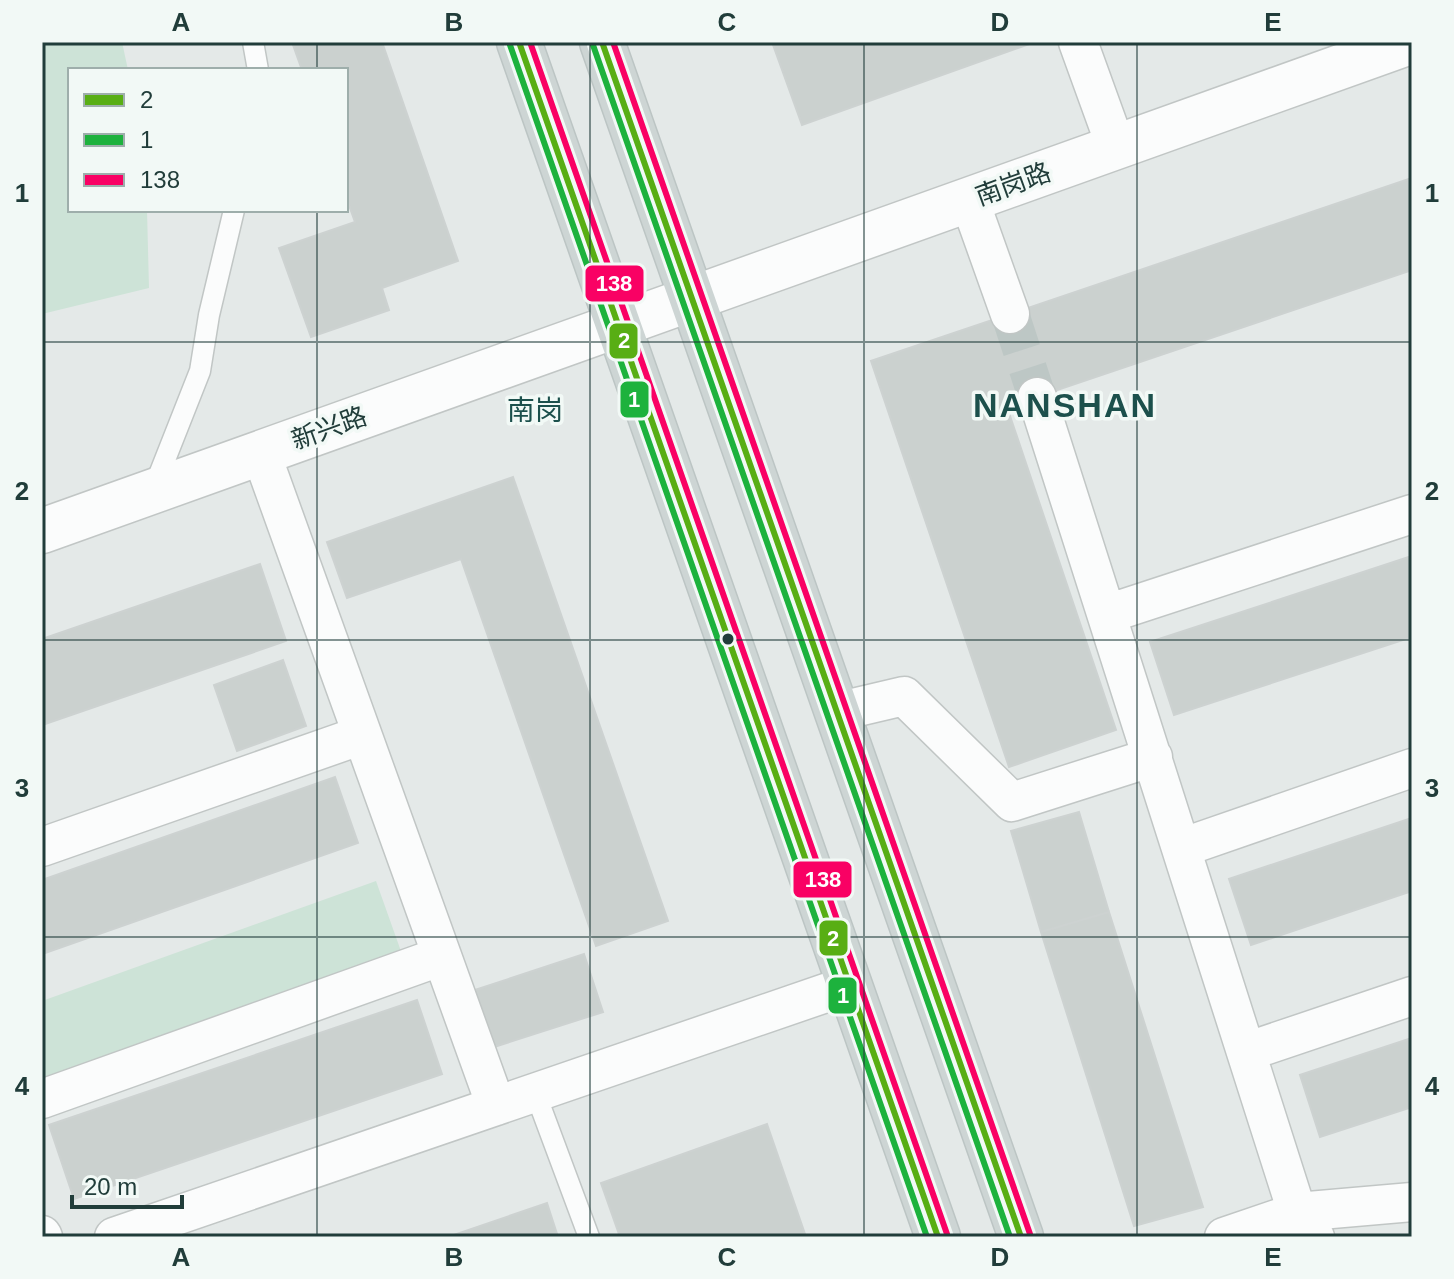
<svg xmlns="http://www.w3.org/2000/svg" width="1454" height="1279" font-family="Arial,'Noto Sans SC',sans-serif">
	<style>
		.green { fill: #cde3d7 }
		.building { fill: #cbd1cf; stroke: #cdd2d1; stroke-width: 2 }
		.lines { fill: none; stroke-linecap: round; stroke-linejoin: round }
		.minor-tunnel { stroke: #bdc7c5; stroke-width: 38; stroke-dasharray: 38 19; stroke-linecap: butt }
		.service-casing { stroke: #c1c6c5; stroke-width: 23 }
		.minor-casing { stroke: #c1c6c5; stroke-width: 41 }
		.tertiary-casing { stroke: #c1c6c5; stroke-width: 47 }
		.primary-casing { stroke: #bcc5c4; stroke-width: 47 }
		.service { stroke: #fbfcfc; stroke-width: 20 }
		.minor { stroke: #fbfcfc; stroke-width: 38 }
		.tertiary { stroke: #fbfcfc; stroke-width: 44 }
		.primary { stroke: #cdd5d4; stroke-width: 44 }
		.bus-1-casing { stroke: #f2f9f6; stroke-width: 12 }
		.bus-2-casing { stroke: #f2f9f6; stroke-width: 12 }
		.bus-3-casing { stroke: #f2f9f6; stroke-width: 12 }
		.bus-1 { stroke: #58ae14; stroke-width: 6 }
		.bus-2 { stroke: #1db23d; stroke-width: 6 }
		.bus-3 { stroke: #f90164; stroke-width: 6 }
		.grid { fill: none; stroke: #213d3a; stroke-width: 2; stroke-opacity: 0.55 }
		.bus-dot { fill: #213d3a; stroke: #f2f9f6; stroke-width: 3 }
		.labels { text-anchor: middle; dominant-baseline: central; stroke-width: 7; stroke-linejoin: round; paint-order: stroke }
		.street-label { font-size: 26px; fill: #213d3a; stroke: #f2f9f6 }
		.neighbourhood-label { font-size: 28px; fill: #1c504c; stroke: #f2f9f6 }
		.district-label { font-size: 34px; font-weight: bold; letter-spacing: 2px; fill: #1c504c; stroke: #f2f9f6 }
		.line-badge { stroke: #f2f9f6; stroke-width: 3 }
		.badge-label { font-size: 22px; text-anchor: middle; font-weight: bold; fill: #fff }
		.neatline { fill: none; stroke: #213d3a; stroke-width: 3 }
		.grid-label { font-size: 26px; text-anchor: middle; font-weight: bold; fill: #213d3a }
	</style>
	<rect width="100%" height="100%" fill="#e4e9e8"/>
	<path class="green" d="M42,42H122L128,70H70V210H147L149,288L42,314Z
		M376,881L403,957L42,1087V1001Z"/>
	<path class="building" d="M292,42H382L458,261L382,288L389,310L311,337L279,248L355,222L346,197V70H302Z
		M772,42H1035L802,125Z
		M1412,178V270L1007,407L1116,730L1009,767L871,361Z
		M513,477L668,921L596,946L461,559L347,598L327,542Z
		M1412,556V637L1174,715L1150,642Z
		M260,564L286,641L42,725V639Z
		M283,660L306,726L237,751L214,685Z
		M335,777L358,843L42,954V880Z
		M1079,812L1109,912L1041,932L1011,831Z
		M1412,818V891L1251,945L1229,879Z
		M1109,912L1203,1207L1134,1226L1041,932Z
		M584,954L603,1012L488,1049L469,992Z
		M417,1000L442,1074L74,1199L49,1125Z
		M1412,1038V1107L1320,1137L1300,1075Z
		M767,1124L806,1237H620L601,1183Z
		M547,1203L558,1237H448Z"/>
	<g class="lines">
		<path class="minor-tunnel" d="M1010,314L1037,397"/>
		<defs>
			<path id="service" d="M253,42L258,70
				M153,490L200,371L209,315L234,210
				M535,1092L589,1237"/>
			<path id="minor" d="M1078,42L1116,147
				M969,199L1010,314
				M1037,397L1297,1212L1315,1237
				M261,453L496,1106
				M1107,614L1412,514
				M836,712L904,696L1012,802L1153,757
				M42,847L362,735
				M1181,848L1412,768
				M1246,1052L1412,996
				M42,1099L442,956
				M42,1235L43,1237
				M114,1237L849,985
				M1224,1237L1297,1212L1412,1202"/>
			<path id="tertiary" d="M42,531L1410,42"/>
			<path id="primary" d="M519,42L938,1237
				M602,42L1021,1237"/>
		</defs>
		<use href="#service" class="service-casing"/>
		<use href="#minor" class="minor-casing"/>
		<use href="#tertiary" class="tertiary-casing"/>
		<use href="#primary" class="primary-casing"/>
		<use href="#service" class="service"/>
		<use href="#minor" class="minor"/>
		<use href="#tertiary" class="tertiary"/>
		<use href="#primary" class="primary"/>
		<defs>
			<path id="bus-1" d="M519,42L938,1237
				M602,42L1021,1237"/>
			<path id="bus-2" d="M510,45L927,1237
				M593,45L1010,1237"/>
			<path id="bus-3" d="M530,42L947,1234
				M613,42L1030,1234"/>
		</defs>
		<use href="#bus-1" class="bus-1-casing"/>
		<use href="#bus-2" class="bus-2-casing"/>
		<use href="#bus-3" class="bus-3-casing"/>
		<use href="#bus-1" class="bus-1"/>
		<use href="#bus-2" class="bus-2"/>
		<use href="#bus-3" class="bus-3"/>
	</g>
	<path class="grid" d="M317,42V70M590,42V1237M864,42V1237M1137,42V1237M317,210V1237M42,342H1412M42,640H1412M42,937H1412"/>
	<circle class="bus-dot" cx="728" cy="639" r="7"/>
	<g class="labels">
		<g class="street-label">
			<text transform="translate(1013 184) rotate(-20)">南岗路</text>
			<text transform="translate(329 428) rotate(-20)">新兴路</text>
		</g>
		<g class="neighbourhood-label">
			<text x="535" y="410">南岗</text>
		</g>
		<g class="district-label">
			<text x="1065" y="405">NANSHAN</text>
		</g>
	</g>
	<g class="line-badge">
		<rect x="584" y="264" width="61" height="39" rx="8" fill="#f90164"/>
		<rect x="608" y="322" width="31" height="38" rx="8" fill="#58ae14"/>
		<rect x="619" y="380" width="31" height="39" rx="8" fill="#1db23d"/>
		<rect x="792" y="860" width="61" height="39" rx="8" fill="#f90164"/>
		<rect x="818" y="919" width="31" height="38" rx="8" fill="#58ae14"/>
		<rect x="827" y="976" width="31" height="39" rx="8" fill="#1db23d"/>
	</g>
	<g class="badge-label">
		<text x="614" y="291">138</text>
		<text x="624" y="348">2</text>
		<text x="634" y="407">1</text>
		<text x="823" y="887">138</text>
		<text x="833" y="946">2</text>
		<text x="843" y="1003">1</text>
	</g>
	<rect width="1454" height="1279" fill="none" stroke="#f2f9f6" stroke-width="88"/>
	<rect x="68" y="68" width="280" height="144" fill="#f2f9f6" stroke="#9eaeab" stroke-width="2"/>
	<rect x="84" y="94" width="40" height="12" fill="#58ae14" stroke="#9eaeab" stroke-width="2"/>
	<text x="140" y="108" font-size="24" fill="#213d3a">2</text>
	<rect x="84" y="134" width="40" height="12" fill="#1db23d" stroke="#9eaeab" stroke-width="2"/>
	<text x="140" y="148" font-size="24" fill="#213d3a">1</text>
	<rect x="84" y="174" width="40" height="12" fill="#f90164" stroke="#9eaeab" stroke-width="2"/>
	<text x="140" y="188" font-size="24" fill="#213d3a">138</text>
	<path d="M72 1195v12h110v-12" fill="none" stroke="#213d3a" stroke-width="4"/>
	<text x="84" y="1195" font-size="24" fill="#213d3a" stroke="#f2f9f6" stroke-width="6" paint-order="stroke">20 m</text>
	<rect x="44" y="44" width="1366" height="1191" class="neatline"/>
	<g class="grid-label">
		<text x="181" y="31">A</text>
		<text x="454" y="31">B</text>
		<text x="727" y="31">C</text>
		<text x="1000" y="31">D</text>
		<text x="1273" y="31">E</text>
		<text x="22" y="202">1</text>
		<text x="1432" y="202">1</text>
		<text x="22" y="500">2</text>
		<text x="1432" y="500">2</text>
		<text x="22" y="797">3</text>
		<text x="1432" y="797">3</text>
		<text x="22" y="1095">4</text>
		<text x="1432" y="1095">4</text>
		<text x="181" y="1266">A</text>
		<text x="454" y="1266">B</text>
		<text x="727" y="1266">C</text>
		<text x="1000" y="1266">D</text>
		<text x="1273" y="1266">E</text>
	</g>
</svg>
